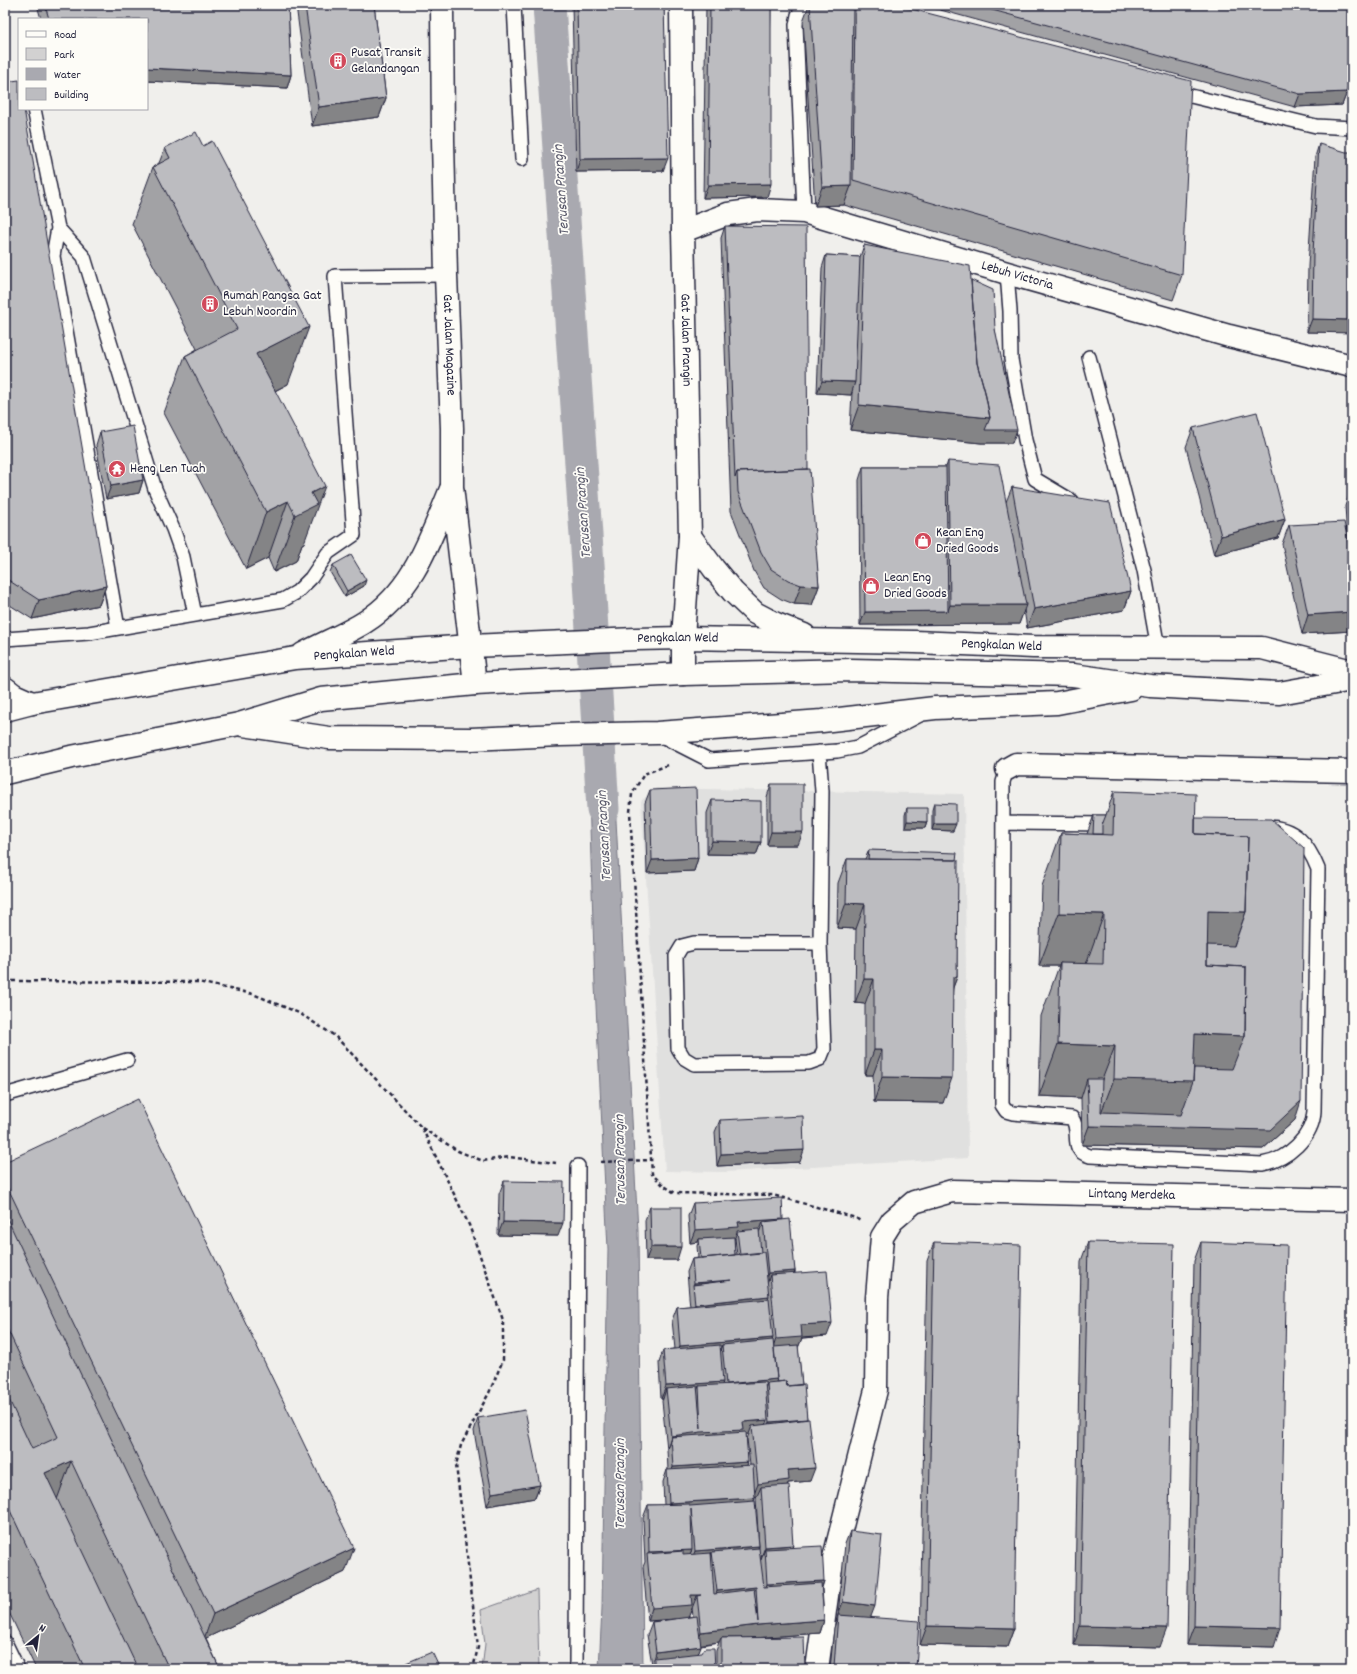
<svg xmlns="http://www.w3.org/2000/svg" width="1357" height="1674" font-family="Dekko,sans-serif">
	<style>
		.built { fill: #e0e0df }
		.green { fill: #d2d1d1; stroke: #7a7a86 }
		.water { fill: #a9a9b0; stroke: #737381 }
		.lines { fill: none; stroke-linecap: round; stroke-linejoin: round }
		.canal { stroke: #a9a9b0; stroke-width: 33 }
		.service-casing { stroke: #22223b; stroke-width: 16 }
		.minor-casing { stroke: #22223b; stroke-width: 25 }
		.tertiary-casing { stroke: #22223b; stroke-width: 25 }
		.primary-casing { stroke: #22223b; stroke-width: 25 }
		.path { stroke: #22223b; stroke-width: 2.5; stroke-dasharray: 4 3; stroke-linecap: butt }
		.service { stroke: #fdfcf7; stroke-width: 13 }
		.minor { stroke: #fdfcf7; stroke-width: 22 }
		.tertiary { stroke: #fdfcf7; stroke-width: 22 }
		.primary { stroke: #fdfcf7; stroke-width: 22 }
		.wall { fill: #a2a2a5; stroke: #22223b; fill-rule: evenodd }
		.shaded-wall { fill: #848486; stroke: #22223b }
		.building { fill: #bcbcc0; stroke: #22223b }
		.labels { text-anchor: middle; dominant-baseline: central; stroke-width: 3.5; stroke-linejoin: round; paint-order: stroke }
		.poi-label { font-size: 14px; fill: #22223b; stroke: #fdfcf7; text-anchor: start }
		.street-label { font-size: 14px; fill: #22223b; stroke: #fdfcf7 }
		.water-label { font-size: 15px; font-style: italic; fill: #58586a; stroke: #fdfcf7 }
	</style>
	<rect width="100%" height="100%" fill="#f0efec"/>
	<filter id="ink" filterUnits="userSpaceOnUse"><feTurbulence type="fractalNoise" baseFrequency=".025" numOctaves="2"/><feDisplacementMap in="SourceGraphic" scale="8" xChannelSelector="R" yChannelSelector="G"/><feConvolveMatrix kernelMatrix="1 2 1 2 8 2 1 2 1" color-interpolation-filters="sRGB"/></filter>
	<g filter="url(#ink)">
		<path class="built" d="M656,788L964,794L968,1158L725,1172L665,1171L641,801Z"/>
		<path class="green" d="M537,1590L539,1669H482L485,1644L481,1610Z"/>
		<path class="water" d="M613,764L638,1231L643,1669H599L602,1608L608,1249L595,985L588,765Z"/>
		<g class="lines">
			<path class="canal" d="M549,5L588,564L603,809"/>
			<defs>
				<path id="service" d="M514,5L522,159
					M1174,92L1316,126L1352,128
					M34,109L58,228L84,257L155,489L173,529L183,557L195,615
					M804,212L796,25L798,15L807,8L824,9
					M58,228L53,256L118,628
					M1007,273L1010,311L1011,359L1025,440L1035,479L1072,501
					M1089,357L1144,570L1158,648
					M5,639L89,633L283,600L297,592L311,578L328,553L354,535L335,276L446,275
					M660,735L709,760L837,751L858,747L922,714
					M819,752L822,791L820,943L824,1049L820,1059L809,1063L694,1064L684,1058L678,1048L676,956L682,946L694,943H820
					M1007,769L1003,782L1002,1105L1006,1111L1013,1113L1072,1118C1082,1133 1068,1150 1090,1156L1262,1164C1287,1160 1313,1137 1314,1111L1318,869C1308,844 1295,827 1266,827
					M1004,823L1108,824
					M5,1095L127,1060
					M5,1280L196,1669
					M5,1642L18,1669
					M576,1669L578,1166"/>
				<g id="minor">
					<path d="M5,688L14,695L32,703"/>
					<path d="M1007,769L1016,764L1352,771"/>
					<path id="s1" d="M817,1669L830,1574L876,1390L877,1298L882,1237L892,1221L914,1202L952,1191L1352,1200"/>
				</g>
				<g id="tertiary">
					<path id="s2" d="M683,231L728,214L757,210L804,212L1007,273L1229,336L1352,366"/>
				</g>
				<g id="primary">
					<path id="s3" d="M442,5L443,140L446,275L452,428V487L475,684"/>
					<path id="s4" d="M681,5L683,231L690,536L683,638V674"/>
					<path d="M690,536L714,569L733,592L755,613L776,624L804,635"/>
					<path d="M303,654C323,643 346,634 365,622C414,591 430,539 451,489"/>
					<path id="s5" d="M5,710L32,703L295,658L471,646L636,639L683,638L915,642L1033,647L1262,648L1352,671"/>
					<path d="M243,725L329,738L471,739L560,735L657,733L822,721L935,708L1057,703L1131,689"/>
					<path d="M5,773L71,757L239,724L321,699L475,684L683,674L851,670L1073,675L1150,686L1279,693L1352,680"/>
				</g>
			</defs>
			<use href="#service" class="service-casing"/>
			<use href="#minor" class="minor-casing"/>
			<use href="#tertiary" class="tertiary-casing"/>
			<use href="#primary" class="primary-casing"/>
			<path class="path" d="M668,765L644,774L632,794L630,812L652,1174L663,1185L675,1193L773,1195L856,1218L860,1221
				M5,981L198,982L253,994L299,1013L335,1036L422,1128L469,1225L503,1320V1360L489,1393L461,1445L456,1465L478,1647L473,1669
				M422,1128L458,1151L483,1161L509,1157L556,1163
				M601,1162L651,1160"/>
			<use href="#service" class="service"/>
			<use href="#minor" class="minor"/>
			<use href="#tertiary" class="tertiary"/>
			<use href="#primary" class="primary"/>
		</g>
		<path class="wall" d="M37,5H288L291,75L287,88L147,81V19H41Z
			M296,5H374L386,98L379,117L312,126Z
			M572,5H664L663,171L576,172Z
			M706,5H771L767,197L703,198Z
			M809,5H896L1182,275L1173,300L844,205L815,206L803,21Z
			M922,5H1352L1347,92L1342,105L1295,107Z
			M5,82L106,586L99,605L32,619L5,602Z
			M1319,144L1348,332H1307L1308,266L1315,157Z
			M165,148L288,384L275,391L304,543L302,544L296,561L274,572L268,558L246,569L164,413L185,356L197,349L132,224L153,167L159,163Z
			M725,226L808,469L819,586L812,605L794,604L781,599L764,588L754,571L731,511L721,238Z
			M864,245L971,280L995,329L1012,443H981L850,430L852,392L851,395L817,393L822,268L826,255L860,257Z
			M1193,428L1285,519L1278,538L1214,555L1186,447Z
			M100,432L143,480L139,493L106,499L96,445Z
			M948,461L1006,502L1012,487L1131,591L1124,610L1027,628L1024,610L1019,624L860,625L859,480L863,467H946Z
			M1350,493H1352V631L1302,634L1282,544L1289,525L1347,536L1345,506Z
			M333,565L364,586L345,597L330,572Z
			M771,784L798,845H767V797Z
			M650,790L698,858L694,871L647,873L645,803Z
			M1114,791L1195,818L1295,1120L1263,1149L1082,1145L1081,1098L1039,1096L1041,1016L1059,966H1039L1042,886L1061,833L1087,834L1094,815H1106Z
			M712,800L761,842L756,855L707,854V813Z
			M934,803L953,831L932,830V810Z
			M907,808L927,822L925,828H905V815Z
			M869,850L956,860L957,977L953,987L943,1103L874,1102L873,1075H865V1004L855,1003L856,929L837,928L838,883L847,859H865Z
			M720,1120L800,1162L717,1166L715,1132Z
			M5,1162L345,1572L206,1638L220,1669H36L5,1604Z
			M504,1181L558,1236L498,1235L499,1194Z
			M693,1203L783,1220L795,1271V1273L827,1336L802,1338L798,1348L802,1385L807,1419L810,1481L788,1483L787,1485L792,1548L824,1581L822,1588L824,1620L820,1633L754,1638L805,1669H716V1651L719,1642L701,1645L698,1653L715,1669H650L652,1664L647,1635L652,1622L666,1620L648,1621L643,1567L645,1562L643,1518L648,1505H664L663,1482L667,1470H668L667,1449L662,1401L663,1399H661L659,1363L663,1350L675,1349L672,1320L677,1307L690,1306L689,1297V1296L687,1272L692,1259L698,1258L697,1246L698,1242L690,1243L688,1216ZM735,1238L737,1255H735L734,1240ZM746,1434H749L747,1439L750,1465L747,1466ZM757,1496L756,1499L759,1548H758L754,1501L755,1497ZM692,1608L693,1616L688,1617Z
			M650,1207L677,1260H646L645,1220Z
			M934,1242L1014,1628L1007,1647L920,1645L927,1261Z
			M1088,1242L1160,1647L1074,1645L1081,1261Z
			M1201,1242L1274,1647L1187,1645L1194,1261Z
			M478,1418L540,1485L535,1498L487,1506L474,1431Z
			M850,1531L871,1617L916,1669H830L834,1628L838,1615L845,1544Z
			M406,1663L440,1669H403Z"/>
		<path class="shaded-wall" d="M5,35H8L5,43Z
			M147,68L291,75L287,88L147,81Z
			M1347,92L1342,105L1295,107L1300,94Z
			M386,98L379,117L312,126L319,107Z
			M668,158L663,171L576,172L580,159Z
			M771,184L767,197L703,198L708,185Z
			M851,186L844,205L815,206L822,187Z
			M1312,319L1352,320V333L1307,332Z
			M309,327L288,384L235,411L256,354Z
			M822,381L855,382L851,395L817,393Z
			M859,405L990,418L1017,430L1012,443H981L850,430Z
			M143,480L139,493L106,499L111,486Z
			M325,486L304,543L302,544L296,561L274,572L295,515L311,493Z
			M288,501L268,558L246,569L266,512Z
			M1285,519L1278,538L1214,555L1221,536Z
			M366,580L364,586L345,597L347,591Z
			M801,585L819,586L812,605L794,604Z
			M106,586L99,605L32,619L39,600Z
			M1131,591L1124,610L1027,628L1034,609Z
			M950,605H1026L1019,624L860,625L865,612L948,611Z
			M1352,612V631L1302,634L1308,615Z
			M907,821L927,822L925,828H905Z
			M934,824H956L953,831L932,830Z
			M771,832H803L798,845H767Z
			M712,841L761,842L756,855L707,854Z
			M698,858L694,871L647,873L652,860Z
			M846,903L865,904L856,929L837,928Z
			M1208,911L1246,912L1227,965L1195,964Z
			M1059,913L1104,914L1085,967L1060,963L1059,966H1039Z
			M953,977H957L948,1001Z
			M864,979H874L865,1004L855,1003Z
			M1195,1034L1245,1036L1301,1101L1295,1120L1263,1149L1082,1145L1089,1126H1096L1114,1079Z
			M1058,1044L1115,1046L1095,1098L1087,1079L1081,1098L1039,1096Z
			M874,1050H882L873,1075H865Z
			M882,1077L952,1078L943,1103L874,1102Z
			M804,1150L800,1162L717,1166L721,1154Z
			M783,1219L779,1232L763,1222L759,1233L737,1232L734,1240L699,1239L698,1242L690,1243L695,1230L738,1222Z
			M503,1222L563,1223L558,1236L498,1235Z
			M651,1247H681L677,1260H646Z
			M795,1271L791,1284L770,1275L766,1286H763L768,1273Z
			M732,1280L693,1285L694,1283Z
			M769,1296L764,1309L691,1317L695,1304Z
			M832,1323L827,1336L802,1338L797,1350L773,1348L776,1339L801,1325Z
			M773,1338L768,1351L722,1345L718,1355L676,1359L680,1346Z
			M777,1379L773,1391L767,1383L764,1392L721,1397L726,1384Z
			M723,1382L718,1395L699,1386L695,1396L666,1389L663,1399H661L666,1386Z
			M807,1419L802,1432L766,1434L770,1422Z
			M768,1420L763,1433L752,1426L749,1434L671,1437L667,1449L671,1436L743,1422Z
			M71,1461L50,1519L45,1473Z
			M748,1462L744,1475L669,1480L673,1467Z
			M815,1468L810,1481L788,1483L784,1493L761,1487L757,1496L753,1497L758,1484L788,1470Z
			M540,1485L535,1498L487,1506L492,1493Z
			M755,1498L750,1511L665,1516L669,1503Z
			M793,1545L789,1558L765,1549L761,1560H760L765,1547Z
			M759,1546L754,1558L712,1552L709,1562L690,1564L695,1551Z
			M354,1548L345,1572L204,1639L213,1614Z
			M692,1550L687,1563L648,1557L649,1552Z
			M824,1581L819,1594L762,1597L767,1584Z
			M756,1587L751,1600L712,1604L717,1591Z
			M691,1595H701L697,1596L688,1618L648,1621L652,1608Z
			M843,1602L875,1606L870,1619L838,1615Z
			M824,1620L820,1633L754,1638H721L719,1642L696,1645L701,1632L758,1625Z
			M927,1626L1014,1628L1007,1647L920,1645Z
			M1080,1626L1167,1628L1160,1647L1074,1645Z
			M1194,1626L1280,1628L1274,1647L1187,1645Z
			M701,1646L696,1659L654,1660L656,1652Z
			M834,1666L882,1669H833Z"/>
		<path class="building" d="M45,5H288L291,75L147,68V19H49Z
			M305,5H374L386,98L319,107Z
			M577,5H664L668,158L580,159Z
			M710,5H771V184L708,185Z
			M810,5H853L851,186L822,187Z
			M855,5H896L1191,81L1182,275L853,180Z
			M974,5H1352V41L1347,92L1300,94Z
			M5,19L8,35H5Z
			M19,80V109H24L106,586L39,600L5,578V82Z
			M196,132L203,146L212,141L309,327L256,354L325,486L311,493L317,504L295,515L288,501L266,512L185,356L237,329L153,167L170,158L165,148Z
			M1319,144L1346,152H1352V320L1312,319L1313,253Z
			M725,226L806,227L808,469L737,472L735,478Z
			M864,245L970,266L977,363L985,392L990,418L859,405Z
			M826,255L860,257L855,382L822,381Z
			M971,280L993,290L995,329L1017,430H985L990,418L985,392L977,363Z
			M1257,412L1285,519L1221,536L1193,428Z
			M133,426L143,480L111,486L100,432Z
			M948,461L999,465L1026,605H950Z
			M863,467H946L948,611L865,612Z
			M810,469L819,586L801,585L788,580L771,569L761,552L738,492L737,472Z
			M1012,487L1110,503L1131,591L1034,609Z
			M1350,493H1352V536Z
			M1344,522L1352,561V612L1308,615L1289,525Z
			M351,555L366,580L347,591L333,565Z
			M771,784H803V832H771Z
			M696,788L698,858L652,860L650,790Z
			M1114,791L1196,794L1195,834L1248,836L1246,912L1208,911L1207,965L1246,967L1245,1036L1195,1034L1193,1081L1114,1079L1115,1046L1058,1044L1060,963L1103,964L1104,914L1059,913L1061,833L1113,835Z
			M712,800L761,801V842L712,841Z
			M934,803L956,804V824H934Z
			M907,808H927V822L907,821Z
			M1094,815H1106L1102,825V834H1093Z
			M1195,818L1271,819L1304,848L1301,1101L1270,1130L1089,1126L1087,1079H1102L1101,1112L1181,1115L1193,1081L1194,1068L1232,1069L1245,1036L1246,967L1207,965V945L1234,946L1246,912L1248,836L1195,834Z
			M869,850L957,853L956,860L868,859Z
			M847,859L958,860L957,977H953L952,1078L882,1077V1050H874V979H864L865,904L846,903Z
			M138,1099L354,1548L213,1614L5,1182V1162Z
			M803,1116L804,1150L721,1154L720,1120Z
			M504,1181L564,1182L563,1223L503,1222Z
			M782,1198L783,1219L738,1222L739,1227L695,1230L693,1203Z
			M650,1207H681V1247H651Z
			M5,1214L220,1669H169L71,1461L45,1473L138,1669H85L5,1500V1391L32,1449L58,1437L5,1324Z
			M790,1219L795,1271L768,1273L763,1222Z
			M759,1229L761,1253L740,1255L737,1231Z
			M734,1237L735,1255L701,1258L699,1239Z
			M934,1242L1021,1245L1014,1628L927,1626Z
			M1088,1242L1174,1244L1167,1628L1080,1626Z
			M1201,1242L1287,1245L1280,1628L1194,1626Z
			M764,1252L769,1296L695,1304L693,1285L732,1280L694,1283L692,1259Z
			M827,1271L832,1323L801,1325L802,1337L776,1339L770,1275Z
			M769,1299L773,1338L680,1346L677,1307Z
			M773,1340L777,1379L726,1384L722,1345Z
			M720,1345L723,1382L666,1386L663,1350Z
			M798,1345L802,1385L787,1386L786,1381L777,1382V1379L774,1347Z
			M786,1381L787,1386L804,1384L807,1419L770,1422L767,1383Z
			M765,1382L768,1420L743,1422L744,1430L701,1432L671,1436L666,1389L697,1386L701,1429L699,1386Z
			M525,1410L540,1485L492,1493L478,1418Z
			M809,1419L815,1468L788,1470L789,1480L758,1484L752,1426Z
			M746,1432L748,1462L673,1467L671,1437Z
			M753,1465L755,1498L669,1503L667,1470Z
			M789,1485L793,1545L765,1547L761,1487Z
			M755,1501L759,1546L695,1551L691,1509L692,1550L649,1552L648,1505L690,1504V1506Z
			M850,1531L882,1535L875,1606L843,1602Z
			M822,1546L824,1581L767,1584L765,1549Z
			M759,1548L764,1587L821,1583L824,1620L758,1625L701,1632L697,1596L701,1595H691L692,1605L652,1608L647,1554L683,1551V1555L711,1553L714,1594L754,1589L758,1622L756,1587L717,1591L712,1552Z
			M838,1615L919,1621L916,1669H882L834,1666Z
			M697,1616L701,1646L656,1652L652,1622Z
			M804,1637L805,1669H721V1638Z
			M705,1648H714L715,1669H654V1658L702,1653Z
			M432,1652L440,1669H408L406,1663Z"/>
	</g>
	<defs>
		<symbol id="building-disc" viewBox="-11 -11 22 22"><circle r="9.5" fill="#d1495b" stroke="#fdfcf7"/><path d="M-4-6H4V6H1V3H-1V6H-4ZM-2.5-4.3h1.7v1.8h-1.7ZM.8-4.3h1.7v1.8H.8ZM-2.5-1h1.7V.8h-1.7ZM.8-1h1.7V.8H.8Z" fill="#fff"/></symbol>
		<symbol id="temple-disc" viewBox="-11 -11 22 22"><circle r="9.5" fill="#d1495b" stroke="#fdfcf7"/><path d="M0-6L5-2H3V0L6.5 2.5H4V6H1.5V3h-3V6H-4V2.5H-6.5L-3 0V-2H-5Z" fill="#fff"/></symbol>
		<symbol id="shop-disc" viewBox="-11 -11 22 22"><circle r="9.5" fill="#d1495b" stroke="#fdfcf7"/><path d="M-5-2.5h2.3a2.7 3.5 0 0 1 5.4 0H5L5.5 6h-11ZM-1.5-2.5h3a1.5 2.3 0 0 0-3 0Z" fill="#fff"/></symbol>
	</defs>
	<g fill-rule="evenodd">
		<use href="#building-disc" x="328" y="51" width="20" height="20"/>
		<use href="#building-disc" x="200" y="294" width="20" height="20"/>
		<use href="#temple-disc" x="107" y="459" width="20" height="20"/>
		<use href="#shop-disc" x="913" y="531" width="20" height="20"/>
		<use href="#shop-disc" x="861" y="576" width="20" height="20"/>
	</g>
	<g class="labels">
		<g class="poi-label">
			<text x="351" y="53">Pusat Transit<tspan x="351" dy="16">Gelandangan</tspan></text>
			<text x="223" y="296">Rumah Pangsa Gat<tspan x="223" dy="16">Lebuh Noordin</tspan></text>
			<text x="130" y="469">Heng Len Tuah</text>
			<text x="936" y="533">Kean Eng<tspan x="936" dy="16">Dried Goods</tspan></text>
			<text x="884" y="578">Lean Eng<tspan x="884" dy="16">Dried Goods</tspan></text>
		</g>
		<g class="street-label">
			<text stroke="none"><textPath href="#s2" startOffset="347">Lebuh Victoria</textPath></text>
			<text stroke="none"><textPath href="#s4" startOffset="335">Gat Jalan Prangin</textPath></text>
			<text stroke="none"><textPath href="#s3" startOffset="340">Gat Jalan Magazine</textPath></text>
			<text stroke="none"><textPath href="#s5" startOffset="678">Pengkalan Weld</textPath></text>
			<text stroke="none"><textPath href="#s5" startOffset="1002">Pengkalan Weld</textPath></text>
			<text stroke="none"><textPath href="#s5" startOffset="354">Pengkalan Weld</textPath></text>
			<text stroke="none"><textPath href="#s1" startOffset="706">Lintang Merdeka</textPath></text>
		</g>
		<g class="water-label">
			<text transform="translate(562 190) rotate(-94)">Terusan Prangin</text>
			<text transform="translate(584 513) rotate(-94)">Terusan Prangin</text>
			<text transform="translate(605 836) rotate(-93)">Terusan Prangin</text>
			<text transform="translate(621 1160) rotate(-91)">Terusan Prangin</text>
			<text transform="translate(621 1484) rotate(-90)">Terusan Prangin</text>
		</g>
	</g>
	<rect width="1357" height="1674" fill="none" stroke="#fdfcf7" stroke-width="20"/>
	<rect x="10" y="10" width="1337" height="1654" fill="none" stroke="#22223b" stroke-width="1.5" filter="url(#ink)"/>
	<rect x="18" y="18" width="130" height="92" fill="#fdfcf7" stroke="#a5a5ac"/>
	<rect x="26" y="31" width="20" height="6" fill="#fdfcf7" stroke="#a5a5ac"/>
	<text x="54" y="38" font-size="12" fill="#22223b">Road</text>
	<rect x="26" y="48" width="20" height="12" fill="#d2d1d1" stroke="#a5a5ac"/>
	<text x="54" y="58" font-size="12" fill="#22223b">Park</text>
	<rect x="26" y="68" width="20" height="12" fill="#a9a9b0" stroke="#a5a5ac"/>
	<text x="54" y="78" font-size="12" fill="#22223b">Water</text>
	<rect x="26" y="88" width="20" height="12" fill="#bcbcc0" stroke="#a5a5ac"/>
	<text x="54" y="98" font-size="12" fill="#22223b">Building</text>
	<g transform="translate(38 1636) rotate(29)" stroke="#fdfcf7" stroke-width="3" paint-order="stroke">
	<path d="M0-3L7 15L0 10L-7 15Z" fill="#22223b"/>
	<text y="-6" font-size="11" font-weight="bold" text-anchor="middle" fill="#22223b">N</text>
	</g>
</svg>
